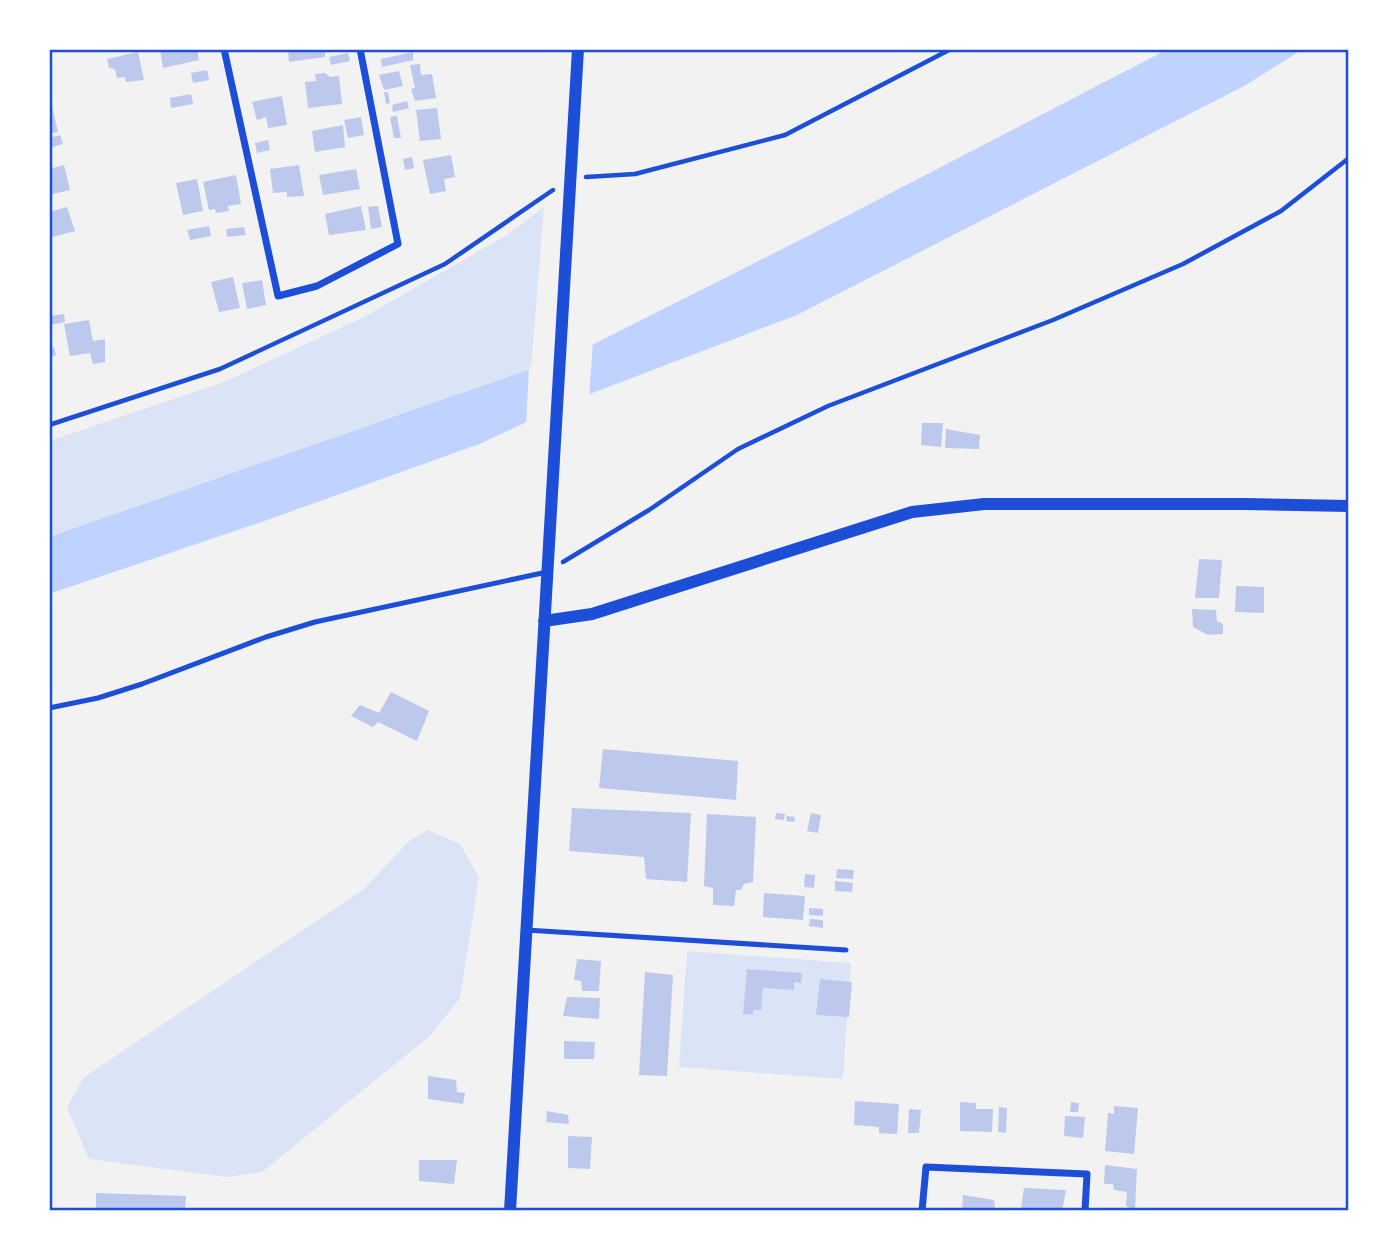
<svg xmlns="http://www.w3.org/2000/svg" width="1398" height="1260" font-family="'Fira Sans Condensed',sans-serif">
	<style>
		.green { fill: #dbe4f7 }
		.water { fill: #bfd3fe }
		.pier { fill: #f2f2f2 }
		.building { fill: #bdc9ec }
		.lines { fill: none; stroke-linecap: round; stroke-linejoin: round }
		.path { stroke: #1d4ed8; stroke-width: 4.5 }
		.service { stroke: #1d4ed8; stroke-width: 5 }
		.minor { stroke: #1d4ed8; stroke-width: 7 }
		.tertiary { stroke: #1d4ed8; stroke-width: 12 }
		.neatline { fill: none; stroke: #1d4ed8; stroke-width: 2.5 }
	</style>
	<rect width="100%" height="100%" fill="#f2f2f2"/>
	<path class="green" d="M544,207L531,370L49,537V441L224,382L364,317L507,235Z
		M428,830L460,844L479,877L460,998L431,1035L262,1172L227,1177L89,1159L67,1108L83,1078L364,889L408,842Z
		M687,951L851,963L843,1079L679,1067Z"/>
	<path class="water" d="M1168,49H1303L1246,85L797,315L569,402L482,443L270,519L49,594V537L574,354L808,236Z"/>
	<path class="pier" d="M593,341L589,398L526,426L529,367Z"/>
	<path class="building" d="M160,49H197L199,60L163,68Z
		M288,49H325V57L289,62Z
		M138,52L144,80L126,82L125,77L117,78L115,69L109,68L107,59Z
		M413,52V60L382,67L381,59Z
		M348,53L350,61L331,65L329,57Z
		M420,64L421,75L432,74L436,98L415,101L411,89L415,88L410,65Z
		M207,70L209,80L193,83L191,73Z
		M399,71L403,86L384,90L379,75Z
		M325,73L330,77L339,76L342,104L308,108L305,82L316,81L315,74Z
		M384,92H388L390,103L386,104Z
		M191,94L193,104L171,108L170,98Z
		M282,96L287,125L268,128L266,117L257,120L252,102Z
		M50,98L58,132L49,134V99Z
		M407,101L409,108L393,112L392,105Z
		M437,108L441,139L420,141L416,110Z
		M397,116L401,138H394L390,117Z
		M361,117L364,135L348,138L344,120Z
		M343,125L345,147L315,152L312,131Z
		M60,135L63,144L49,148V138Z
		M268,140L270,150L257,153L255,143Z
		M451,155L455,177L444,179L446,191L430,194L423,160Z
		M412,157L414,168L405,170L403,159Z
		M64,165L70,190L49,195V169Z
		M299,165L304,196L287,197V192L273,193L270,169Z
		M356,169L360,189L323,195L319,175Z
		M236,175L241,204L228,206L229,211L216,213L215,209L209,210L203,182Z
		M197,179L203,211L183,215L176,183Z
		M361,206L366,230L329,235L325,214Z
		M378,206L382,227L371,229L368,207Z
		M67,207L75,231L49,238V212Z
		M209,226L211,236L190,240L187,230Z
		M244,227L246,235L227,237L226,229Z
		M233,277L240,308L219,312L211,282Z
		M262,280L266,305L247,309L242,283Z
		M64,314L65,322L49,325V316Z
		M89,320L93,341L105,339V362L93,364L90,353L70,356L64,324Z
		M54,347L56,355L49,357V349Z
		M922,423H943L941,447L921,445Z
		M946,429L980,435L979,449L945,448Z
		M1199,559L1222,560L1219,598H1195Z
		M1236,586L1264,587V613L1235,612Z
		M1192,609L1216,610L1217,621L1223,624V634L1208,635L1193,627Z
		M391,692L429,711L417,741L378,722L373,727L351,716L360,705L379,713Z
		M603,749L738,761L736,800L599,788Z
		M572,808L691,813L687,882L646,879L644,857L569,851Z
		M776,813L785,814L784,820L775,819Z
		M811,813L821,815L818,833L807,831Z
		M707,814L756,817L753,882L744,884L741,890H736L734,906L713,905V888L704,886Z
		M787,816L795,817L794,822L786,821Z
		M837,869L854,870L853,879L836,878Z
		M805,874L815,875L814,888L804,887Z
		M835,881L853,883L852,892L835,891Z
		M764,893L805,896L803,920L763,917Z
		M809,908L823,909V916L809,915Z
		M810,919L823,920V928L809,926Z
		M577,959L601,961L599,991H582L581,981L574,980Z
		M747,969L802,973L801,983L794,982V990L763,988L761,1010H753V1015L743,1014Z
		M645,972L673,975L667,1076L639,1075Z
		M820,979L852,982L849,1017L816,1015Z
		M567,997L600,998L599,1019L563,1016Z
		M564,1041L595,1042L594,1059H564Z
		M428,1076L456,1080L457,1092L465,1093L463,1104L428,1099Z
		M855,1101L899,1104L897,1134L879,1133V1127L854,1125Z
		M960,1102L976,1103V1109H993L992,1132L960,1131Z
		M1071,1102L1079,1103L1078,1112H1070Z
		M1114,1106L1138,1108L1134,1154L1105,1151L1108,1113L1114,1114Z
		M999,1107L1007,1108L1006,1133L998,1132Z
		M909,1109L921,1110L919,1133H908Z
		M547,1111L568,1115L569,1124L546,1122Z
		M1065,1116L1085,1117L1083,1138L1064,1136Z
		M568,1136L592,1137L590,1169L568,1168Z
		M419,1160H457L454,1184L419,1181Z
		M1105,1165L1137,1169L1135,1210L1126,1206L1127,1192L1114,1190L1113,1184H1104Z
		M1024,1188L1066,1190L1062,1211L1021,1208Z
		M96,1193L186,1196L185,1211H96Z
		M963,1195L994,1200L995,1208L962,1211Z"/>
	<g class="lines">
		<path class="path" d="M586,177L635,174L785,135L951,49
			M49,425L220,369L445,264L553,190
			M563,562L649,510L738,449L828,406L1053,320L1183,264L1281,211L1349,158"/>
		<path class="service" d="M49,708L98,698L142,684L266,637L315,622L547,572
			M526,930L846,950"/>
		<path class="minor" d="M224,49L278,296L317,286L398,244L360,49
			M922,1211L926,1167L1087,1174L1085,1211"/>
		<path class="tertiary" d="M544,621L592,614L912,512L984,504H1245L1349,506
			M510,1211L578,49"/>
	</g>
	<rect width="1398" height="1260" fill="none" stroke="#ffffff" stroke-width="102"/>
	<rect x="51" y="51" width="1296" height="1158" class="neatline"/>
</svg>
